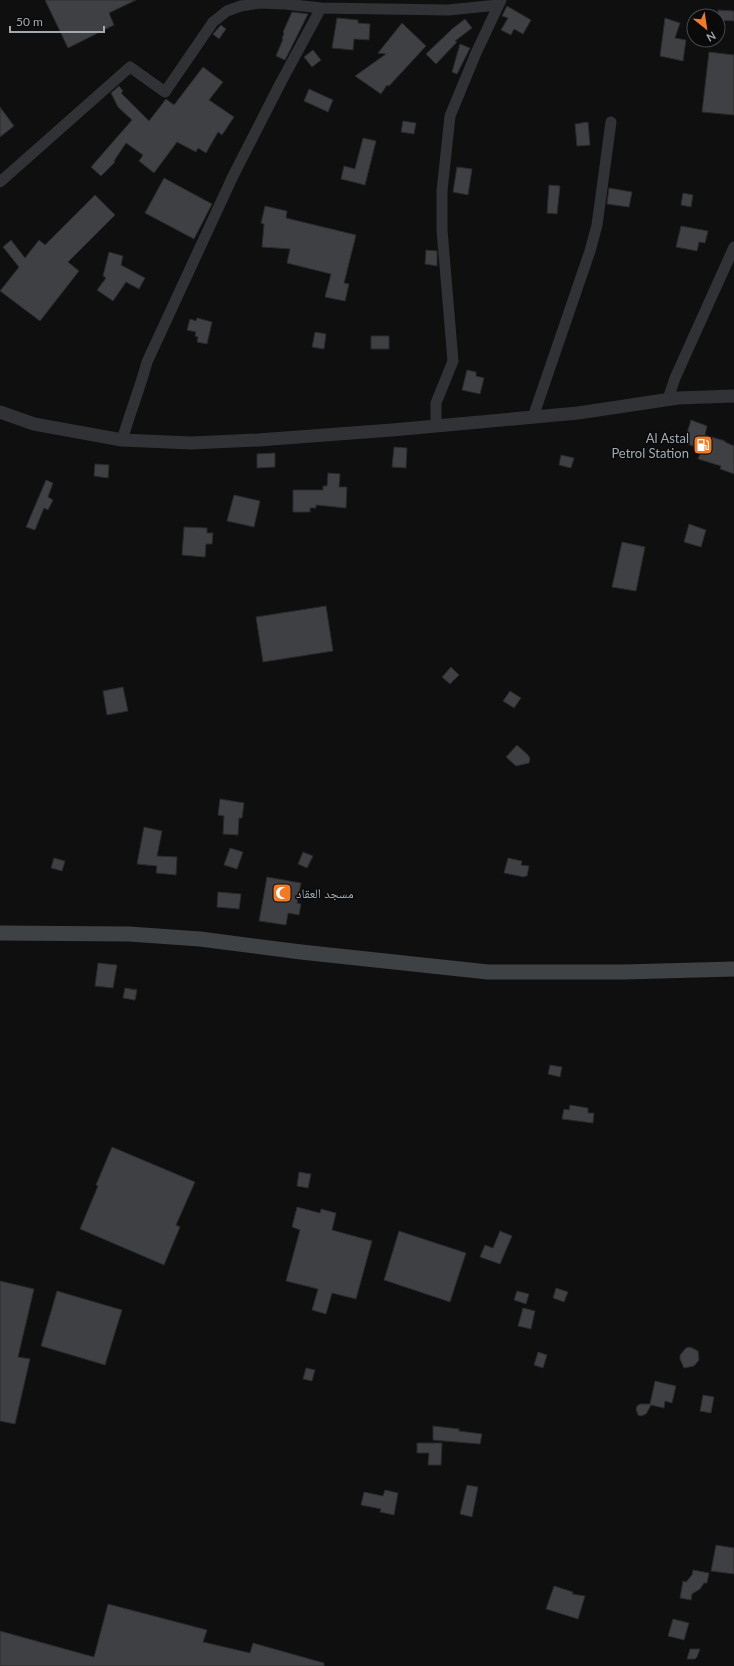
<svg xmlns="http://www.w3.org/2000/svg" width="734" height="1666" font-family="Lato,'Noto Naskh Arabic',sans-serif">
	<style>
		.building { fill: #3e4043; stroke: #292a2c }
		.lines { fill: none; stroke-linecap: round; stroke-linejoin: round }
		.minor { stroke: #303235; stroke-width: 11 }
		.tertiary { stroke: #303235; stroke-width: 13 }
		.secondary { stroke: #3e4245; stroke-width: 15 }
		.labels { text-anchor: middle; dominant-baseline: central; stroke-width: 3; stroke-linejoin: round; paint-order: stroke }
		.poi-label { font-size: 13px; fill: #a0aab1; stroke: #0a0a0b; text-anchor: end }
	</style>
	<rect width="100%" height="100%" fill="#0f0f10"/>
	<path class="building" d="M45,0H136L109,13L114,25L68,48Z
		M507,6L531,20L523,34L514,29L511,35L501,30L508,18L502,16Z
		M718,10L734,11V21L718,20Z
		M292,12L308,14L285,60L276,56L283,39H282L284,33L283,32Z
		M337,18L358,20V23L370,24L369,40L354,39L353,50L332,48Z
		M665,18L680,23L675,38L686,40L683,61L660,56Z
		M465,19L472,28L455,41L457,42L436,64L426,54L452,29Z
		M402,23L426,46L389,86L387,85L381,94L355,76L386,54L378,53Z
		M221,25L226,29L219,39L213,34Z
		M460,44L470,48L457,74L452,72Z
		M313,50L321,60L312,67L304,57Z
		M709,52L734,55V115L702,112Z
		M203,67L223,82L209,100L234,117L222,135L218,132L206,153L198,148L196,152L177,142L154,173L139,161L143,155L126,143L114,161L115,162L101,176L91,167L132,120L118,107L111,93L119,86L123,91L121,93L149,121L166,99L174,105Z
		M309,89L333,100L328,112L304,101Z
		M0,107L14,126L0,137Z
		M403,121L416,123L414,134L401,132Z
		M588,122L590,145L577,146L575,124Z
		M363,138L376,141L365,185L341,179L344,166L355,169Z
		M457,167L472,169L468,195L453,192Z
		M164,178L212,204L194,239L145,213Z
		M549,185L560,186L557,214L547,213Z
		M609,188L632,192L629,207L607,204Z
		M683,193L693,195L691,207L681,205Z
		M95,195L115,215L68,262L79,271L40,321L0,291L19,267L3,247L11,240L25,258L39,240L45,245Z
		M265,206L287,211L286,218L356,235L344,283L349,284L345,301L325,297L331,274L287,263L290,249L262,247L264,224L261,223Z
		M681,226L708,231L705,243L699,242L697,251L676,247Z
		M426,250L437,251V266L425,264Z
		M109,252L123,256L121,265L145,278L139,289L126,282L113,301L97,290L106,278L103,276Z
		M197,318L212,322L207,344L197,342L198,337L195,336L196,332L187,330L190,319L196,321Z
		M315,332L326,334L324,349L312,347Z
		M371,336H389V349H371Z
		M467,370L476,372V376L484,378L480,394L462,390Z
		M691,420L707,426L705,435L725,441V442L734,446V474L720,469L721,466L698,459L702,449L684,443Z
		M394,447L407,448L406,468L392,467Z
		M275,453V467L257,468V454Z
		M561,455L574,458L571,468L559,465Z
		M95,464L109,465L108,478L94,476Z
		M328,473L340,474L339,487H347L346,508L316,505V508H310V512H293V490H323V486H327Z
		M46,480L53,483L48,497L53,500L48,510L44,508L35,530L26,527Z
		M234,495L260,501L254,527L227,521Z
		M689,524L706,530L701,547L684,542Z
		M184,527L207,528V533H213L212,544H206L205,557L182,555Z
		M622,542L645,547L636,591L612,587Z
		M326,606L333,651L263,662L256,617Z
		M451,667L459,675L450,684L442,677Z
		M123,687L128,711L107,715L103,691Z
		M510,691L521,698L514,708L503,701Z
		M517,745L528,755L530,758L529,763L516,766L506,757Z
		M220,799L244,803L242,818H239L238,835L223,834L224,816L218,815Z
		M144,827L162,831L157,856L177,857L176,875L156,873L157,866L137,864Z
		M230,848L243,852L237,869L224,865Z
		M303,852L313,856L307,868L298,864Z
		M54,858L65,861L62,871L51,868Z
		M508,858L522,861L521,865L529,866L527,876H525L524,877L504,873Z
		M267,877L301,883L297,903L301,904L299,915L288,913L286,925L259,921Z
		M218,892L241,894L239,909L217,907Z
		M98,963L117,965L113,988L95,986Z
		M125,988L137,990L135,1000L123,998Z
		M550,1065L562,1067L560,1077L548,1074Z
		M570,1105L588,1108V1113H594L593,1123L562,1119L564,1109L569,1110Z
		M112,1147L195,1182L176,1225L180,1227L164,1265L80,1229L98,1186L96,1185Z
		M299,1172L311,1174L308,1188L297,1186Z
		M297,1207L320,1213L321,1209L336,1213L332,1230L372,1241L356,1299L332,1293L326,1314L312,1310L318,1289L286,1281L300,1230L292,1227Z
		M399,1231L466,1253L450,1302L384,1280Z
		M500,1231L512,1236L500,1264L480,1257L485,1245L493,1248Z
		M0,1281L34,1289L18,1357L30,1359L15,1424L0,1421Z
		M556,1288L568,1292L564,1302L553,1298Z
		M57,1291L122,1310L105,1365L41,1346Z
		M517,1291L529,1294L526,1304L514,1300Z
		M523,1308L535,1311L531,1329L518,1326Z
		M690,1347L698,1351L699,1360L694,1366L684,1368L680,1359V1355L686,1348Z
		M538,1352L547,1355L543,1368L534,1365Z
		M306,1368L315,1370L312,1381L303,1379Z
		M655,1381L676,1386L672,1403L665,1401L664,1408L651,1405L646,1414L641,1416L638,1415L636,1409L637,1406L640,1404H650Z
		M703,1395L714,1397L711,1413L700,1411Z
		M433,1426L459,1429V1431L482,1434L480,1444L433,1440Z
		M417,1443H442L441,1465H428L429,1453H417Z
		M467,1485L478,1487L472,1517L460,1514Z
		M385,1490L398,1493L394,1515L380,1512L381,1509L361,1505L364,1492L383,1496Z
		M716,1545L734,1548V1574L711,1571Z
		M693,1570L709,1573L707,1583H704L700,1589L692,1594L691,1600L680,1598L683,1581L686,1582L692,1575Z
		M554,1586L573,1592L572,1594L585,1596L578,1619L546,1609Z
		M108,1604L207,1630L203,1642L250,1653L253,1643L324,1663V1666H0V1631L94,1657Z
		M673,1619L689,1623L684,1640L668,1636Z
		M690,1649H700L697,1657L695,1659H687Z"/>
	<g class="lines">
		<path class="minor" d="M0,182L130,67L165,92L213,22L227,11L241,6L260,3L285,4L321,8L448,10L498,5
			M668,399L675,378L734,247
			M533,417L590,251L597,225L611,122
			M436,426V403L453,361L442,230V191L450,116L476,53L501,0
			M122,440C130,413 140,388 147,362L233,176L280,84L321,8"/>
		<path class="tertiary" d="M0,412L34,424L122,440L191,443L258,440L392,430L578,413L678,398L734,396"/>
		<path class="secondary" d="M0,933L129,934L200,939L301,952L488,972H624L734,969"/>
	</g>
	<defs>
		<symbol id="fuel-square" viewBox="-11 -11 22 22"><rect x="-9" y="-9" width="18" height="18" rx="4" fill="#f27a25" stroke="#0a0a0b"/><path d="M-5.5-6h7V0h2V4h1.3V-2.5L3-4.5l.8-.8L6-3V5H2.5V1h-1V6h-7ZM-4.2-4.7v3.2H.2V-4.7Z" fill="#fff"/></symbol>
		<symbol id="mosque-square" viewBox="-11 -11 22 22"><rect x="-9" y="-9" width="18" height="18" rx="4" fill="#f27a25" stroke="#0a0a0b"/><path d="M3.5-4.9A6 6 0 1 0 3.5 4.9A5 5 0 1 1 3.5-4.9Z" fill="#fff"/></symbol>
	</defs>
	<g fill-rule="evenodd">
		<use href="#fuel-square" x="692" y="434" width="22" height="22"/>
		<use href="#mosque-square" x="271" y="882" width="22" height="22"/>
	</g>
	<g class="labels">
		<g class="poi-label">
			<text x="689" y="438">Al Astal<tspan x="689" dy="15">Petrol Station</tspan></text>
			<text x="296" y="893" text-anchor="start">مسجد العقاد</text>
		</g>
	</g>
	<g transform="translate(706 28) rotate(150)"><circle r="19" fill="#0a0a0b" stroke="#464a4d"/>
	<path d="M0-3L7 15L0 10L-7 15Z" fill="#f27a25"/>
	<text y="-6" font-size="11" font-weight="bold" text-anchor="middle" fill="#a0aab1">N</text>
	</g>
	<path d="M10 26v6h94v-6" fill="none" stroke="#a0aab1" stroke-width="2"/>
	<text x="16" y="26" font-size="12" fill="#a0aab1" stroke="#0a0a0b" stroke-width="3" paint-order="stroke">50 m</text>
</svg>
